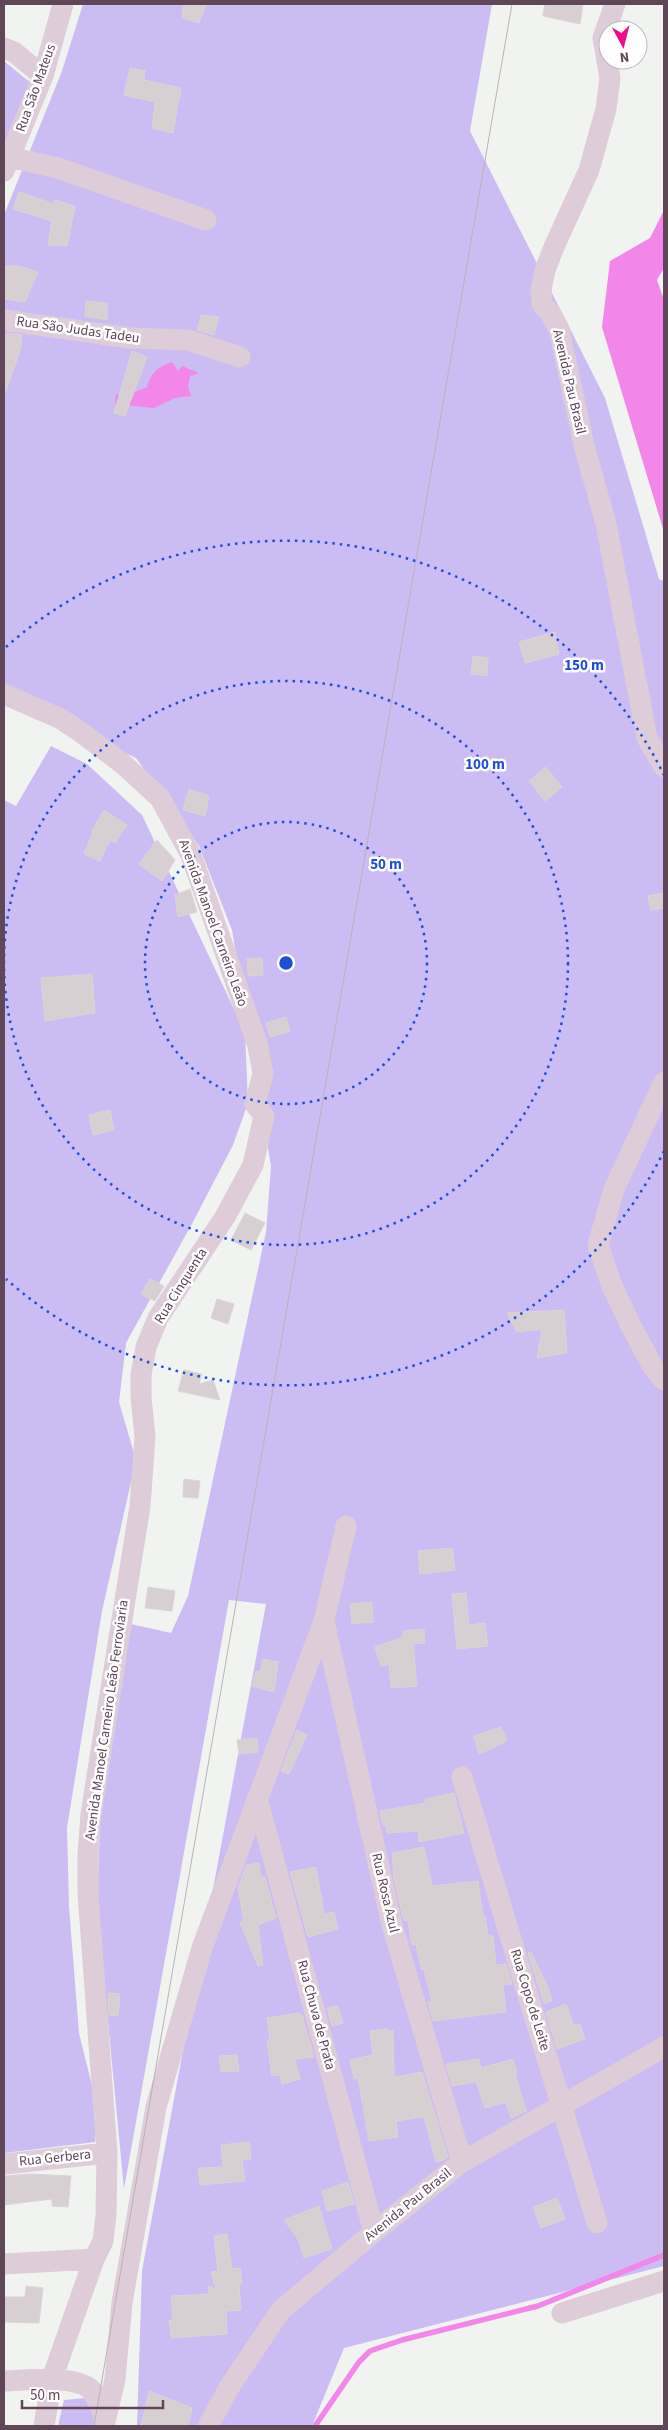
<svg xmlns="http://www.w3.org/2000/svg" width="668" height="2430" font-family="'Source Sans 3',sans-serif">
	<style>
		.green { fill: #cbbcf3 }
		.water { fill: #f386e9 }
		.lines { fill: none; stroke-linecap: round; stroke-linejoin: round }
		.stream { stroke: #f386e9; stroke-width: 5.5 }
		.building { fill: #d8cfd3; stroke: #dcd4d7 }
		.street { stroke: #deccd8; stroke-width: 21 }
		.tram { stroke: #bbb2b6; stroke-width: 1 }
		.ring { fill: none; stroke: #1d4ed8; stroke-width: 2.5; stroke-dasharray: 2.5 5 }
		.labels { text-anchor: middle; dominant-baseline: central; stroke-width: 5; stroke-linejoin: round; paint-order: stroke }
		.street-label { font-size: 14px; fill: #5f4757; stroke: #fff }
		.centre { fill: #1d4ed8; stroke: #fff; stroke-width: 2.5 }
		.ring-label { font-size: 15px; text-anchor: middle; font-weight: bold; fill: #1d4ed8; stroke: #fff; stroke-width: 5; stroke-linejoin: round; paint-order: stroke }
	</style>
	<rect width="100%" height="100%" fill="#f0f3f0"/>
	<path class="green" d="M83,4H492L470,131L605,398L659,579L664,581V2266L344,2348L312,2426H137L142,2271L266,1604L229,1600L124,2189L97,1906L100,1823L131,1624L171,1633L188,1596L266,1232L271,1166L232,930L199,846L136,758L4,696V215L62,71Z
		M4,61L32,84L4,159Z
		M51,746L87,764L142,815L245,1032L248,1103L233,1145L194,1220L126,1343L119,1402L136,1460L102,1611L67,1828L69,1907L79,2033L97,2106L95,2142L4,2153V800L16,806Z
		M85,2398L95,2419L93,2426H58L64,2400Z"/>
	<path class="water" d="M664,210V268L657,280L664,300V532L602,327L610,261L650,238Z
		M172,362L178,371L182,366L199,373L190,376L188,387L191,396L175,398L154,408L115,404L116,395L135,392L147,387C151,373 157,367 172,362Z"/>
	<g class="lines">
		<path class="stream" d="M315,2426L359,2362L370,2351L402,2340L538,2306L664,2255"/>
	</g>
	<path class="building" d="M183,4H206L199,23L182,18Z
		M545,4H583L580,24L543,16Z
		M130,68L145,71L144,80L181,88L173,133L152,128L155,102L124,95Z
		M19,192L54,204L55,200L75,206L67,246L48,245L52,221L13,209Z
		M4,266H19L38,272L25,302L4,299Z
		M86,301L107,303V320L85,316Z
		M201,315L219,317L214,335L197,330Z
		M7,333L22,335L21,348L6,391H4V345Z
		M132,351L147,357L125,416L114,413Z
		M555,632L559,654L525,663L519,642Z
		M473,656L488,658L487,676L471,674Z
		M546,767L562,787L545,801L529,781Z
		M189,789L209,796L205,816L183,810Z
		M104,810L127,825L115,843L110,840L100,861L84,854L93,833L91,832Z
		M157,840L175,860L162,881L139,864Z
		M190,889L197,912L178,917L175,895Z
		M664,893V908L651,910L648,896Z
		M262,958L263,975L248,976L247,959Z
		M92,974L95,1013L45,1021L41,978Z
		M286,1017L290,1031L270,1037L266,1023Z
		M110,1110L114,1130L93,1135L89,1115Z
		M245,1213L265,1223L251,1250L231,1240Z
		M150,1279L164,1286L155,1301L141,1294Z
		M217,1299L234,1304L228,1324L211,1318Z
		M564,1310L567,1353L537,1358L542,1329L517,1332L507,1313Z
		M184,1370L202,1374L199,1384L213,1380L220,1400L178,1391Z
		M184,1479L200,1481L198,1498L183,1497Z
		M452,1548L455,1570L420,1574L418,1551Z
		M148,1587L175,1591L172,1611L145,1608Z
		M466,1593L469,1625L485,1623L488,1646L457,1649L452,1594Z
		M372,1602L373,1622L352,1624L350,1604Z
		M424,1629L425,1643L413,1644L417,1686L391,1688L389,1664L381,1666L375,1647L403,1637V1631Z
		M263,1659L278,1662L274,1692L252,1686L256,1671L260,1672Z
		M501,1727L507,1741L479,1754L474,1736Z
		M297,1730L307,1735L289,1774L281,1771Z
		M257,1738L258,1752L239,1754L237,1740Z
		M454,1793L464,1833L419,1842L418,1831L387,1833L386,1825H383L380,1811L426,1803L425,1799Z
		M424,1847L432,1886L478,1881L483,1917H485L488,1936H493L496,1965L506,1964L512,1984L503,1985L506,2012L433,2021L428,2002H432L424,1969H421L416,1944L412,1945L408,1921H404L394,1879L392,1853Z
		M259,1863L261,1878L265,1877L276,1918L258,1925L263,1965L258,1966L240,1922L244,1921L238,1888L246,1865Z
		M316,1867L324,1914L334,1912L338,1929L308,1937L290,1872Z
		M531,1952L548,1987L552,2001L544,2003L528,1953Z
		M108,1993L120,1994L118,2016L109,2015Z
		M566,2004L574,2026L580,2024L585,2039L557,2049L546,2012Z
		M338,2006L343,2023L332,2026L327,2008Z
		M299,2013L300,2015H302L314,2057L295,2059L300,2079L282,2084L280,2075L272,2076L267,2041H270L267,2018Z
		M387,2029V2032L393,2030L394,2077L422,2072L448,2157L444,2160L436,2162L424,2117L396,2121L398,2137L369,2141L358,2078L354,2079L350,2060L373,2055L370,2031Z
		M237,2055L239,2071L221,2072L219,2056Z
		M479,2059L481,2068L513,2059L517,2073H515L526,2111L511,2118L506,2102L485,2108L476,2082L452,2086L446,2064Z
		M249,2142L251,2159L242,2160L245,2181L200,2185L198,2168L223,2167L221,2145Z
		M29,2174L71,2176L68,2207L52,2206V2199L4,2205V2176Z
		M348,2182L354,2204L327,2211L322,2191Z
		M557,2198L565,2219L541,2228L533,2207Z
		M319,2206L332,2249L304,2258L298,2239L284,2220Z
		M227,2234L232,2269L240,2268L242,2284H239L241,2310L226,2311L227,2334L172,2338L169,2320H173L171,2296L209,2294L208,2286L216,2289L211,2272L218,2271L214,2236Z
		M26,2286L43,2288L39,2323L4,2322V2297H25Z
		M149,2391L192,2408L188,2426H141Z"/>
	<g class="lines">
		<path class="street" d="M615,4L603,38L610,78L606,109L589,170L554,247L545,270L541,290L542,304L550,313L559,329L584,445L606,524L647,738L664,767
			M4,48L14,52L43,76
			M9,157L58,168L206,220
			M4,171L43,76L63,4
			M4,320L130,338L188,340L240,357
			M4,694L61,719L82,733L123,764L160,798L191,855L258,1046L263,1074L255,1104L264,1116L253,1165L225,1217L158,1318L146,1347L141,1375V1397L145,1437L140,1506L91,1814L88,1855V1893L107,2153L106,2215L103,2241L94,2259L52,2379L44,2426
			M664,1082L614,1189L598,1245L612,1286L631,1326L653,1367L664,1380
			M324,1621L392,1925L462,2162
			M462,1777L597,2223
			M257,1798L374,2232
			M4,2164L107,2153
			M4,2264L94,2259
			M562,2313L664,2281
			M4,2381C26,2380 71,2375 89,2388C98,2394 101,2410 105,2419
			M104,2426L115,2379L122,2303L156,2107L202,1948L324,1621L346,1526
			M208,2426L230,2386L281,2310L374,2232L462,2162L664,2047"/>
		<path class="tram" d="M94,2426L512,4"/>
	</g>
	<g class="ring">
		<circle cx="286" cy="963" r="141"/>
		<circle cx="286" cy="963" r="282"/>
		<path d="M664 1151A422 422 0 0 1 6 1279M6 647A422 422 0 0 1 664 775"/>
	</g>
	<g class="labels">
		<g class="street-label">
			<text transform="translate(36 88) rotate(-70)">Rua São Mateus</text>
			<text transform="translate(78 330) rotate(8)">Rua São Judas Tadeu</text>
			<text transform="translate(569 382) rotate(77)">Avenida Pau Brasil</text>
			<text transform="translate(213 923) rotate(70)">Avenida Manoel Carneiro Leão</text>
			<text transform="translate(181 1286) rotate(-58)">Rua Cinquenta</text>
			<text transform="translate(107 1720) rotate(-82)">Avenida Manoel Carneiro Leão Ferroviaria</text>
			<text transform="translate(385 1893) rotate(77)">Rua Rosa Azul</text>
			<text transform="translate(530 2000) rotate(73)">Rua Copo de Leite</text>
			<text transform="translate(316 2015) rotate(75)">Rua Chuva de Prata</text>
			<text transform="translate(55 2158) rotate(-6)">Rua Gerbera</text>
			<text transform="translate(408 2205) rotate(-39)">Avenida Pau Brasil</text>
		</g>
	</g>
	<circle cx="286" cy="963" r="8" class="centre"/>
	<g class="ring-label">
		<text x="584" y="670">150 m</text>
		<text x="485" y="769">100 m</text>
		<text x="386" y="869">50 m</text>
	</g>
	<rect width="668" height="2430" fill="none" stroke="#5f4757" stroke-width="10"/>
	<g transform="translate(623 45) rotate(173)"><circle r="24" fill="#ffffff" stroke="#bfb5bc"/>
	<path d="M0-4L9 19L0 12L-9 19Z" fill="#f20b8a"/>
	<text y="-8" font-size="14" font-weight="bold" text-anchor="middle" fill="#5f4757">N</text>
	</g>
	<path d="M22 2400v8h141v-8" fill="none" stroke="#5f4757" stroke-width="2.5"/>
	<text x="30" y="2400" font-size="15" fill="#5f4757" stroke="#ffffff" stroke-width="4" paint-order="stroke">50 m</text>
</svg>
